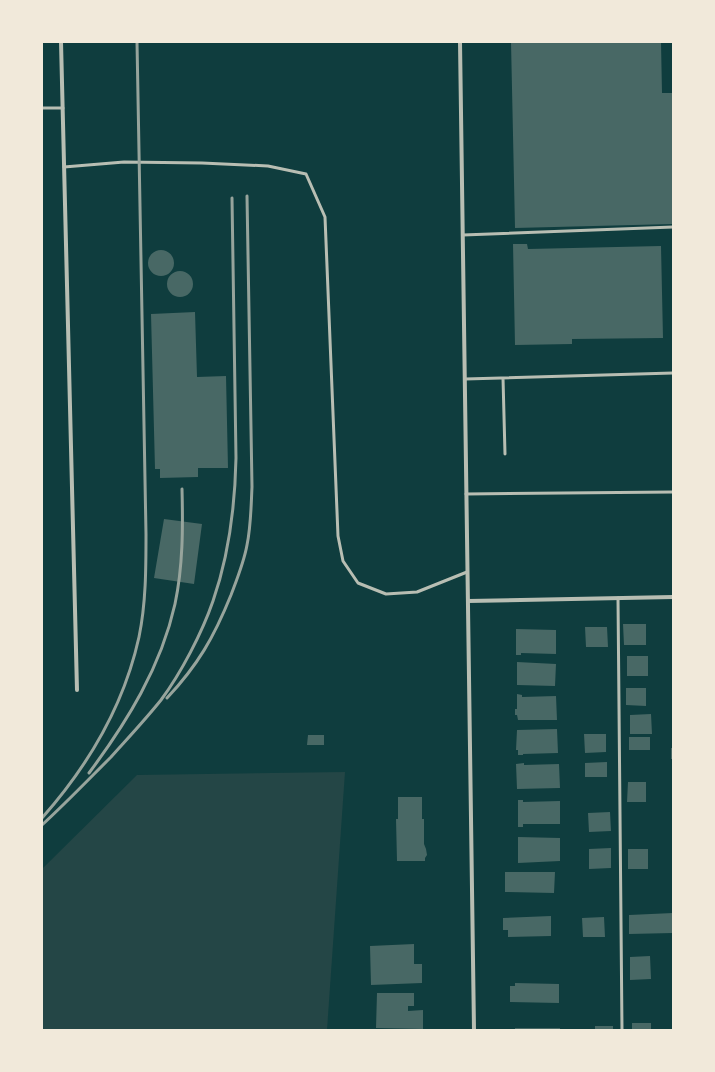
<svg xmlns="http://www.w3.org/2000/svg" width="715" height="1072" font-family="Manrope,sans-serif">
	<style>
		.green { fill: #244646 }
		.building { fill: #486865 }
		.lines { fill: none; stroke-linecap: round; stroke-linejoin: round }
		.service { stroke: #b8beb3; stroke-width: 3 }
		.minor { stroke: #b8beb3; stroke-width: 4 }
		.rail { stroke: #97a49c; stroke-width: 3 }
	</style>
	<rect width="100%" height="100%" fill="#0f3d3e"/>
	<path class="green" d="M345,772L327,1030H42V869L137,775Z"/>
	<path class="building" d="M511,42H661L662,93H673V224L515,228Z
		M513,244H527L528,249L661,246L663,338L572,339V344L515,345Z
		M148 263a13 13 0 1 1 26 0a13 13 0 1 1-26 0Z
		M167 284a13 13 0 1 1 26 0a13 13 0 1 1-26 0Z
		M195,312L197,377L226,376L228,468H198V477L160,478V469H155L151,314Z
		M164,519L202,524L194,584L154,578Z
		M623,624H646V645H624Z
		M585,627H607L608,647H586Z
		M516,629L556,630V654L521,653V655H516Z
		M627,656H648V676H627Z
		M517,662L556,664L555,686L517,685Z
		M626,688H646V706L626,705Z
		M517,694L522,695V697L556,696L557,720H518L517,715H515V709H517Z
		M651,714L652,734H630V715Z
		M557,729L558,753L523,754V755H518V750H516L517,730Z
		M584,734H606V752L585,753Z
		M308,735H324V745H307Z
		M629,737H650V750H629Z
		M671,748H673V759H671Z
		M607,762V777H585V763Z
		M524,763V765L559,764L560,788L517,789L516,764Z
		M628,782H646V802H627Z
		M398,797H422V819H424V844L426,849L427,855L425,858V861H397L396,819H398Z
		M518,800H523V802L560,801V824H523V827H518Z
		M610,812L611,831L589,832L588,813Z
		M518,837L560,838V861L518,863Z
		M611,848V868L589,869V849Z
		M628,849H648V869H628Z
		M505,872H555L554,893L505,892Z
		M673,913V933L629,934V915Z
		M551,916V936L508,937V930H503V918Z
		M604,917L605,937H583L582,918Z
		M414,944V964H422V983L371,985L370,946Z
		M650,956L651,979L630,980V957Z
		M515,983L559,984V1003L510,1002V986H515Z
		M377,993H414V1006H408V1011L423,1010V1029L376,1028Z
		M632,1023H651V1030H632Z
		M595,1026H613V1030H595Z
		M515,1028H560V1030H515Z"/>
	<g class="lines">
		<path class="service" d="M42,108H63
			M64,167L124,162L202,163L268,166L306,174L325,217L338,536L343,561L358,583L386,594L417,592L467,572
			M463,235L673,227
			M503,378L505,454
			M465,379L673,373
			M466,494L673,492
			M618,598L622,1030"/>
		<path class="minor" d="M61,42L77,690
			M460,42L474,1030
			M468,601L673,597"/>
		<path class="rail" d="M167,698C198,665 214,637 231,595C237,579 244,562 247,545C251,526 251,507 252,487L247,196
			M89,773C127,722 161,667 175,604C183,566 183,528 182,489
			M42,818C88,766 124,705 139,637C146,603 146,568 146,534L137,42
			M42,825C66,803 88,780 111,757C128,738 145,720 161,700C181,673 202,633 213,601C229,555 235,507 236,458L232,198"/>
	</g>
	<rect width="715" height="1072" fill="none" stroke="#f1e9da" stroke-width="86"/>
</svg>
